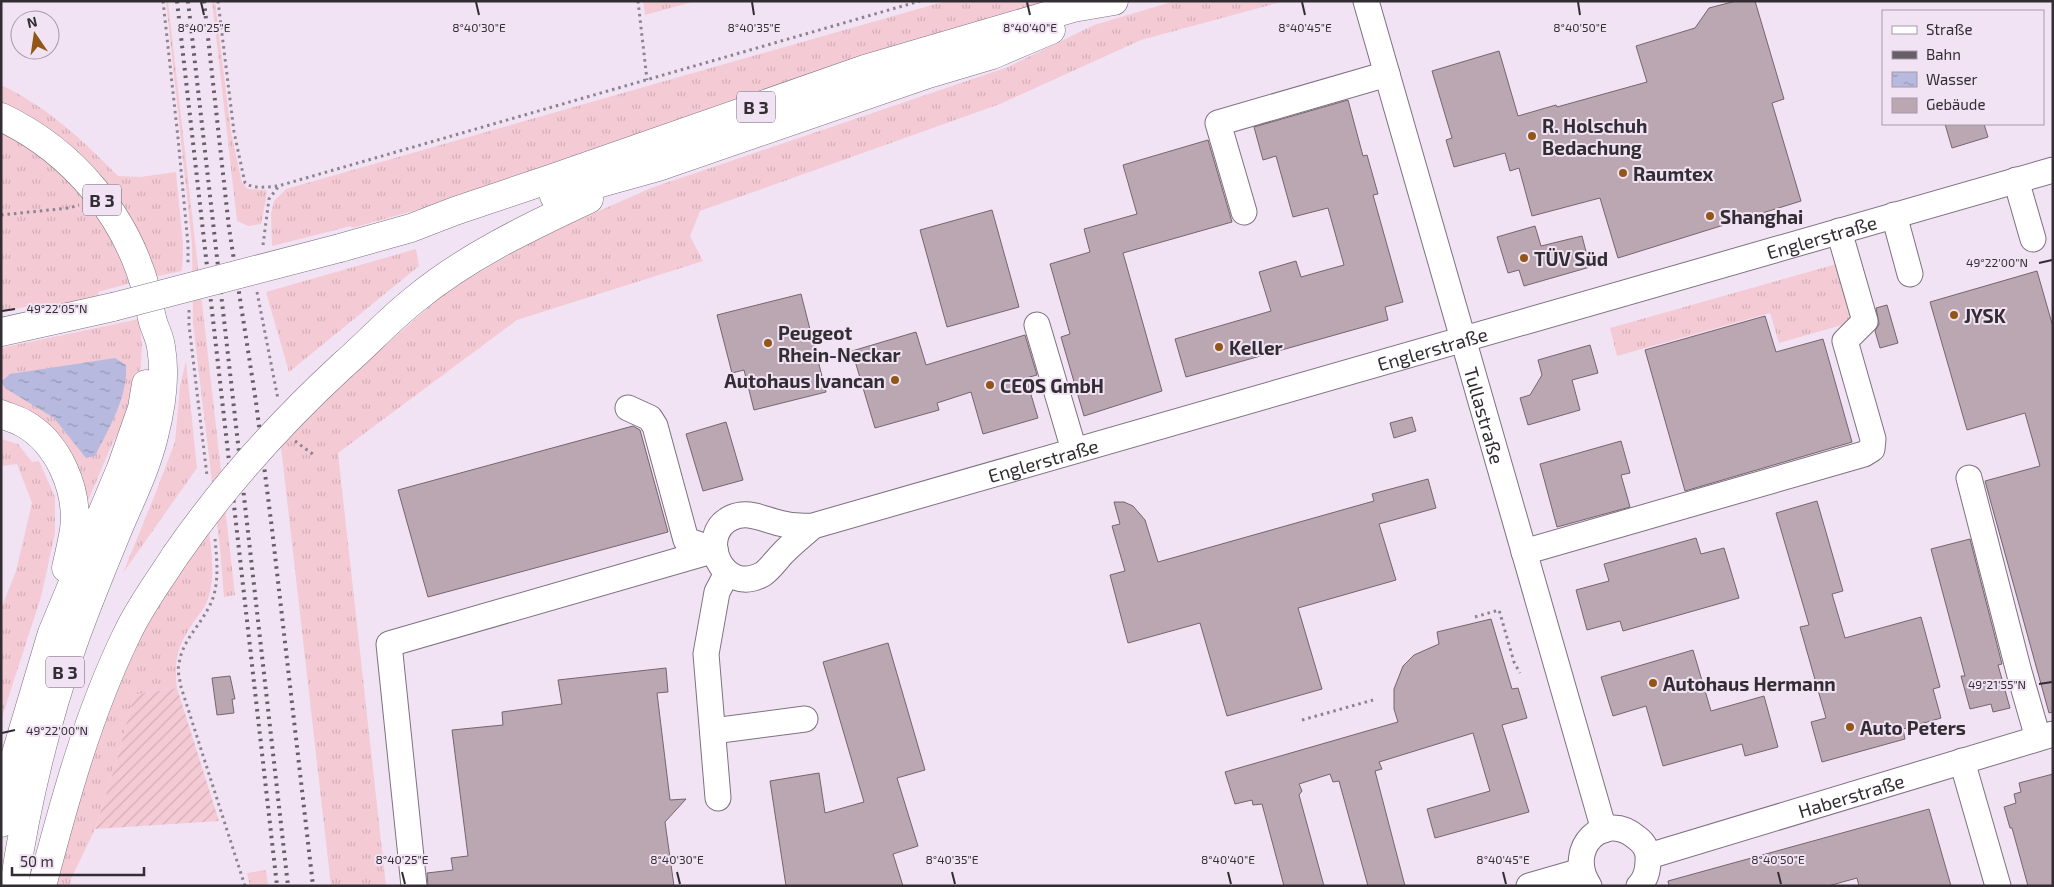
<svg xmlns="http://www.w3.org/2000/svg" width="2054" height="887" font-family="'Exo 2',sans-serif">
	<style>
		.grass { fill: url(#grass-tufts) }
		.garden { fill: url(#garden-furrows) }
		.water { fill: url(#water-ripples) }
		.building { fill: #baa7b2; stroke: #76646f }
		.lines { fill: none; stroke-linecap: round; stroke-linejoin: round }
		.minor-casing { stroke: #7e7180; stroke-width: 27 }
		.major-casing { stroke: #7e7180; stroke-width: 29 }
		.path { stroke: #8d838e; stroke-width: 3; stroke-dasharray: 2.5 4; stroke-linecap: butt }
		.minor { stroke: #fff; stroke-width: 25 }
		.major { stroke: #fff; stroke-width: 28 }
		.rail { stroke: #665f68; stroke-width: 4; stroke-dasharray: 2.5 5; stroke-linecap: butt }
		.major-bridge-casing { stroke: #7e7180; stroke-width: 29; stroke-linecap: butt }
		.major-bridge { stroke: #fff; stroke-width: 28 }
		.ticks { fill: none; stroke: #322d33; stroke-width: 2 }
		.poi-dot { fill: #925716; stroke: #f1e3f4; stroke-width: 2 }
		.labels { text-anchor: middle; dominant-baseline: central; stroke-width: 4; stroke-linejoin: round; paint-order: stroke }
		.shield { fill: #f1e3f4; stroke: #6b646d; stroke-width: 1 }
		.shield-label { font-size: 18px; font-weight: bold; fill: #322d33 }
		.poi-label { font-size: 19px; font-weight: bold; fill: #322d33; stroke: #f1e3f4; text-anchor: start }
		.street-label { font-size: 19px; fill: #322d33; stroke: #f1e3f4 }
		.ticks-label { font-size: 12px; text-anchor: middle; fill: #322d33; stroke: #f1e3f4; stroke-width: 4; stroke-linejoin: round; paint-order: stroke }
	</style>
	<defs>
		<pattern id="grass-tufts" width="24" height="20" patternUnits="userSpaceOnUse" patternTransform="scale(1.25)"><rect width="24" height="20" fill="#f4cbd5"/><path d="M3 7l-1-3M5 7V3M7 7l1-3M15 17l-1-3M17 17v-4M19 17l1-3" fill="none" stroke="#d2afb7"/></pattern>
		<pattern id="garden-furrows" width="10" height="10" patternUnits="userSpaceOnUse" patternTransform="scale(1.25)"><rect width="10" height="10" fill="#f4cbd5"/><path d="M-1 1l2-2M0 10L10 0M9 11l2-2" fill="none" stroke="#d2afb7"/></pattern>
		<pattern id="water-ripples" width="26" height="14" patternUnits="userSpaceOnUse" patternTransform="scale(1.25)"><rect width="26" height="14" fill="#b7bade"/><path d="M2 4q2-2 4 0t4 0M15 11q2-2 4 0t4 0" fill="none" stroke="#9598b5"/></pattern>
	</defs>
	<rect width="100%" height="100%" fill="#f1e3f4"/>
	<path class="grass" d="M166,1H168L235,595L224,597L220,548L193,324L192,244Z
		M212,1H215L231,132L242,183L248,189L266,190L267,193L261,224L248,226L237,221Z
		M643,1H696L645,15Z
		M946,1H1063L445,202L352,228L351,226L272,246L271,214L274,201L286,189Z
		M1175,1H1285L1141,40L1000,104L700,211L690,236L703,261L517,320L338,453L386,886H331L281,447L316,407L447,291L540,237L651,188L1008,67L1094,25Z
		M1,85C46,106 84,141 118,176L140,177L176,172L183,244L182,271L154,277L1,105Z
		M1,131C47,154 79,189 106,231C116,247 123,266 131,283L98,292L99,297L61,305L25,307L1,312Z
		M416,249L419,266L289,372L266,292Z
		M1840,263L1856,321L1779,343L1770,313L1617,356L1610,328Z
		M139,319L142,346L140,378L134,406L112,444L80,520L77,490L1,401V348Z
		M186,361L197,468L123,573L154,497L175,442L180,386Z
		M1,439L18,444L32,462L39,461L55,497V533L41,597L1,720V609L16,571L32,503L17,464L1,466Z
		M209,531C212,555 216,581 206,604C203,610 197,617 193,623C177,647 174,659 177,688L134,695L116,763L95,829L71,879L70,886H56C75,804 102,716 139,640C158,602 185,566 209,531Z
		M266,870L268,886H250L247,873Z"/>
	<path class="garden" d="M177,688L219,821L95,829L116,763L134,695Z"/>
	<path class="water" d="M115,358L126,365C128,397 109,428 95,456L86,458L54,418L5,388L1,382L10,374Z"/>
	<path class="building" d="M1736,1H1755L1784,99L1772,103L1801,201L1618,258L1600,198L1532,216L1519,168L1510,171L1505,153L1454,167L1446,140L1452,138L1432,71L1499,51L1518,116L1556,105L1557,107L1647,82L1636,46L1695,28L1709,8Z
		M1348,100L1363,156L1367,155L1378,194L1373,195L1403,302L1385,307L1388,320L1186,377L1175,339L1271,311L1259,272L1296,261L1301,277L1344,265L1328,208L1293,217L1276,156L1263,160L1254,127Z
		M1945,124H1984L1988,137L1952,148Z
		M1208,140L1232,222L1123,253L1162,391L1084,416L1061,337L1070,334L1050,264L1090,252L1084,229L1137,214L1123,165Z
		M992,210L1019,307L947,327L920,230Z
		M1535,226L1541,246L1582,236L1590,267L1524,286L1519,270L1508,273L1497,237Z
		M2037,271L2053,327V712L2049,713L1985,481L2040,466L2025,413L1967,430L1930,302Z
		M801,294L826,392L754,410L744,370L732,373L717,315Z
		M1887,305L1898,343L1880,348L1875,331L1879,324L1876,308Z
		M1765,316L1776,352L1823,339L1852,442L1685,491L1645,350Z
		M916,332L926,365L1025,335L1037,375L1026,378L1038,418L983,434L971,392L937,403L939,410L875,428L852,351Z
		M1590,345L1598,373L1572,380L1580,410L1528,425L1520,398L1530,395L1542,375L1538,360Z
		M1412,417L1416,431L1394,438L1390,423Z
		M726,422L743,480L703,491L686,434Z
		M633,426L640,430L668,532L428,597L398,490Z
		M1621,441L1630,473L1621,475L1630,507L1557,527L1540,464Z
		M1428,479L1436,508L1379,524L1396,580L1298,608L1322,689L1227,716L1200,623L1128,643L1110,575L1125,571L1112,526L1120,524L1114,502H1124L1133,506L1145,520L1158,562L1374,501L1372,494Z
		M1817,501L1843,591L1832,594L1845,638L1921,617L1940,687L1933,689L1941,718L1903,729L1905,739L1822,762L1811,722L1826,718L1800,627L1809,625L1776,513Z
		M1696,538L1701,554L1724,548L1739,598L1623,631L1620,621L1587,630L1576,590L1609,581L1604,564Z
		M1970,539L2002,664L1998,665L2010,708L1993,712L1991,704L1970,709L1961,676H1965L1931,549Z
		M1491,619L1512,689L1518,688L1527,718L1502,725L1529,812L1435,838L1427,809L1490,791L1473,733L1379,762L1382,769L1375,771L1405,886H1368L1339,781L1333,782L1330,774L1299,784L1302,791L1299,795L1324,886H1284L1262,804L1253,805L1252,800L1235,804L1225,772L1398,722L1394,709V689L1403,666L1414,655L1439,644L1437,632Z
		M888,643L925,770L897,778L918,846L893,854L903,886H786L770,781L819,773L825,813L864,802L823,662Z
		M1693,650L1711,711L1764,696L1778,747L1745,756L1742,744L1663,766L1646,706L1613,716L1601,677Z
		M666,668L668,692L657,693L670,800L686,799L665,822L674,886H428L427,873L453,870L451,858L468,856L452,730L503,725L502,712L562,704L558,680Z
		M230,676L235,699H232L234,713L217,715L212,678Z
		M2053,774V886H2028L2012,828H2010L2004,807L2016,803L2014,794L2021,792L2019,783Z
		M1929,809L1951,886H1859L1857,878L1828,886H1669L1668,881Z"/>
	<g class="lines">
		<defs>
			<g id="minor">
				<path id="s1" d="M1366,1L1604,830"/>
				<path d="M2016,180L2033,239"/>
				<path d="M1244,212L1218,123L1387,74"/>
				<path d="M1894,215L1910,274"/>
				<path d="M1037,325L1074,450"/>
				<path d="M628,408L650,418L655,426L686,540L715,550"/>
				<path d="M1969,478L2019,672L2038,738"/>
				<path id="s2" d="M813,526C803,535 793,543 784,552C777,559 771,568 763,574C722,597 696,535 731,518C748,510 762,519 779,523C790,526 801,527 813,526L2053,170"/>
				<path d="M1524,552L1864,454L1872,449L1873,439L1845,341L1865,321L1839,231"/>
				<path d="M713,731L805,719"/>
				<path d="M1962,761L1998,886"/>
				<path d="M718,798L706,654L717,592L727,573"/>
				<path id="s3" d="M1649,856L2053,734"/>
				<path d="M414,886L389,644L715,550"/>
				<path d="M1529,886L1581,871"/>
				<path d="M1589,886C1564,848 1605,809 1637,838C1644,843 1649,852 1648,861C1648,870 1646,879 1639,886"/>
			</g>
			<path id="major" d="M1,117C73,151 127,216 147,293C149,301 150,310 152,318C154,328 160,337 161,347C166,375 161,409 154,436C147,465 134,493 122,520C105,561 88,602 73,644C46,722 26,804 14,886
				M554,196L658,167L928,74L992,55L1051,30
				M340,248L411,228L455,211L550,179L865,69L1073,8L1114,1
				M1,332L113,307
				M343,365C367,344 389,320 414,300C466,257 527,228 589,199
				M1,414C8,417 16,419 23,423C58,442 79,490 74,530C72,542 69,555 66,568
				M1,823L15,757L52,633L121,468L142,408L146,384
				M42,886C65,799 88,714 127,634C140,606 159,581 175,556"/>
		</defs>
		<use href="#minor" class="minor-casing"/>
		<use href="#major" class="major-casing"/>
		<path class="path" d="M163,1L178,138L188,244V264
			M218,1L234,132L245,183C254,189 267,187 278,186L920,1
			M638,1L647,80
			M1,215L69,208L79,205
			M263,245L269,199L278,187
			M257,292L278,399
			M189,310V325L207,476
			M295,441L314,455
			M215,539C217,561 220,587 209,607C199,627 182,641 179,664C177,671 180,680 181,687L245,886
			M1475,617L1499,610L1514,662L1520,673
			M1302,720L1373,700"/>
		<use href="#minor" class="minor"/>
		<use href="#major" class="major"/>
		<path class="rail" d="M177,1L277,886
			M188,1L288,886
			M204,1L229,228L256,402L272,529L313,886"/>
		<defs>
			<path id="major-bridge" d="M113,307L340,248
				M175,556C224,485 280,423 343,365"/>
		</defs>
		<use href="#major-bridge" class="major-bridge-casing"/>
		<use href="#major-bridge" class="major-bridge"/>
	</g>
	<path class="ticks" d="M201,2L204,15M476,2L479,15M752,2L754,15M1027,2L1030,15M1302,2L1305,15M1578,2L1580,15M2039,263L2052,260M2,311L15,309M2039,684L2052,682M2,733L15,730M402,872L405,884M677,872L680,884M952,872L955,884M1228,872L1231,884M1503,872L1506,884M1778,872L1781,884"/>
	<g class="poi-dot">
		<circle cx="1532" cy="136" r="5"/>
		<circle cx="1623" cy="173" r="5"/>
		<circle cx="1710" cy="216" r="5"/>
		<circle cx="1524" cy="258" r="5"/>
		<circle cx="1954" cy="315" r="5"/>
		<circle cx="768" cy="343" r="5"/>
		<circle cx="1219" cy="347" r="5"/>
		<circle cx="895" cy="380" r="5"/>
		<circle cx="990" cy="385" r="5"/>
		<circle cx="1653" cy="683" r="5"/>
		<circle cx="1850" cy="727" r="5"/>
	</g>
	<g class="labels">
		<g class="shield">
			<rect x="737" y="91.5" width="38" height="31" rx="4"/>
			<rect x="83" y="184.5" width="38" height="31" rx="4"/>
			<rect x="46" y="656.5" width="38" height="31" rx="4"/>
		</g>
		<g class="shield-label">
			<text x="756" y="107">B 3</text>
			<text x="102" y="200">B 3</text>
			<text x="65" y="672">B 3</text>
		</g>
		<g class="poi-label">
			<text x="1542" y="125">R. Holschuh<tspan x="1542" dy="22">Bedachung</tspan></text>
			<text x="1633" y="173">Raumtex</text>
			<text x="1720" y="216">Shanghai</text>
			<text x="1534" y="258">TÜV Süd</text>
			<text x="1964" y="315">JYSK</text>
			<text x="778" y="332">Peugeot<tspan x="778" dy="22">Rhein-Neckar</tspan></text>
			<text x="1229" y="347">Keller</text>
			<text x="885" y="380" text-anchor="end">Autohaus Ivancan</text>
			<text x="1000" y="385">CEOS GmbH</text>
			<text x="1663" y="683">Autohaus Hermann</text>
			<text x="1860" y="727">Auto Peters</text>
		</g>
		<g class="street-label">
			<text stroke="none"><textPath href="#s2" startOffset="1305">Englerstraße</textPath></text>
			<text stroke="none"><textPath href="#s2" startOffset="900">Englerstraße</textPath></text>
			<text stroke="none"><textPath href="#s1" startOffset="431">Tullastraße</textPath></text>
			<text stroke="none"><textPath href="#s2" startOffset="495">Englerstraße</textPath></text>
			<text stroke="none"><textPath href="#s3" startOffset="211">Haberstraße</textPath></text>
		</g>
	</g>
	<g class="ticks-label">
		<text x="204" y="32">8°40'25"E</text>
		<text x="479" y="32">8°40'30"E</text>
		<text x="754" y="32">8°40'35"E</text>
		<text x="1030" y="32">8°40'40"E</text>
		<text x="1305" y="32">8°40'45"E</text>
		<text x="1580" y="32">8°40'50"E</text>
		<text x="1997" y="267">49°22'00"N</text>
		<text x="57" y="313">49°22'05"N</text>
		<text x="1997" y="689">49°21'55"N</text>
		<text x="57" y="735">49°22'00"N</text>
		<text x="402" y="864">8°40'25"E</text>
		<text x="677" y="864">8°40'30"E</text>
		<text x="952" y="864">8°40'35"E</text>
		<text x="1228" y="864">8°40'40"E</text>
		<text x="1503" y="864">8°40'45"E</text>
		<text x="1778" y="864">8°40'50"E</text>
	</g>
	<rect width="2054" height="887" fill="none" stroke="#322d33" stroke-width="5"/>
	<rect x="1882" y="10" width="162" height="115" fill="#f1e3f4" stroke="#a59aa7"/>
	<rect x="1892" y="26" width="25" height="8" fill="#ffffff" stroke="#a59aa7"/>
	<text x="1926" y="35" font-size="15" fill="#322d33">Straße</text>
	<rect x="1892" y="51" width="25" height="8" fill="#665f68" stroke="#a59aa7"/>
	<text x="1926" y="60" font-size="15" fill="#322d33">Bahn</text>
	<rect x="1892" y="72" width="25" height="15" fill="url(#water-ripples)" stroke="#a59aa7"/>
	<text x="1926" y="85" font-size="15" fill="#322d33">Wasser</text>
	<rect x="1892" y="98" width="25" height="15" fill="#baa7b2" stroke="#a59aa7"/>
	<text x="1926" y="110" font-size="15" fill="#322d33">Gebäude</text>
	<g transform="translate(35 35) rotate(347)"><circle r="24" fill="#f1e3f4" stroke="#a59aa7"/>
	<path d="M0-4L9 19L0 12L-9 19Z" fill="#925716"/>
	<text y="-8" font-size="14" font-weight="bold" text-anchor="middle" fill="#322d33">N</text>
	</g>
	<path d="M12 867v8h132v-8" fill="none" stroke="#322d33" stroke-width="2.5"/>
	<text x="20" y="867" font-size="15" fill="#322d33" stroke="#f1e3f4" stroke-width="4" paint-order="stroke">50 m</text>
</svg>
